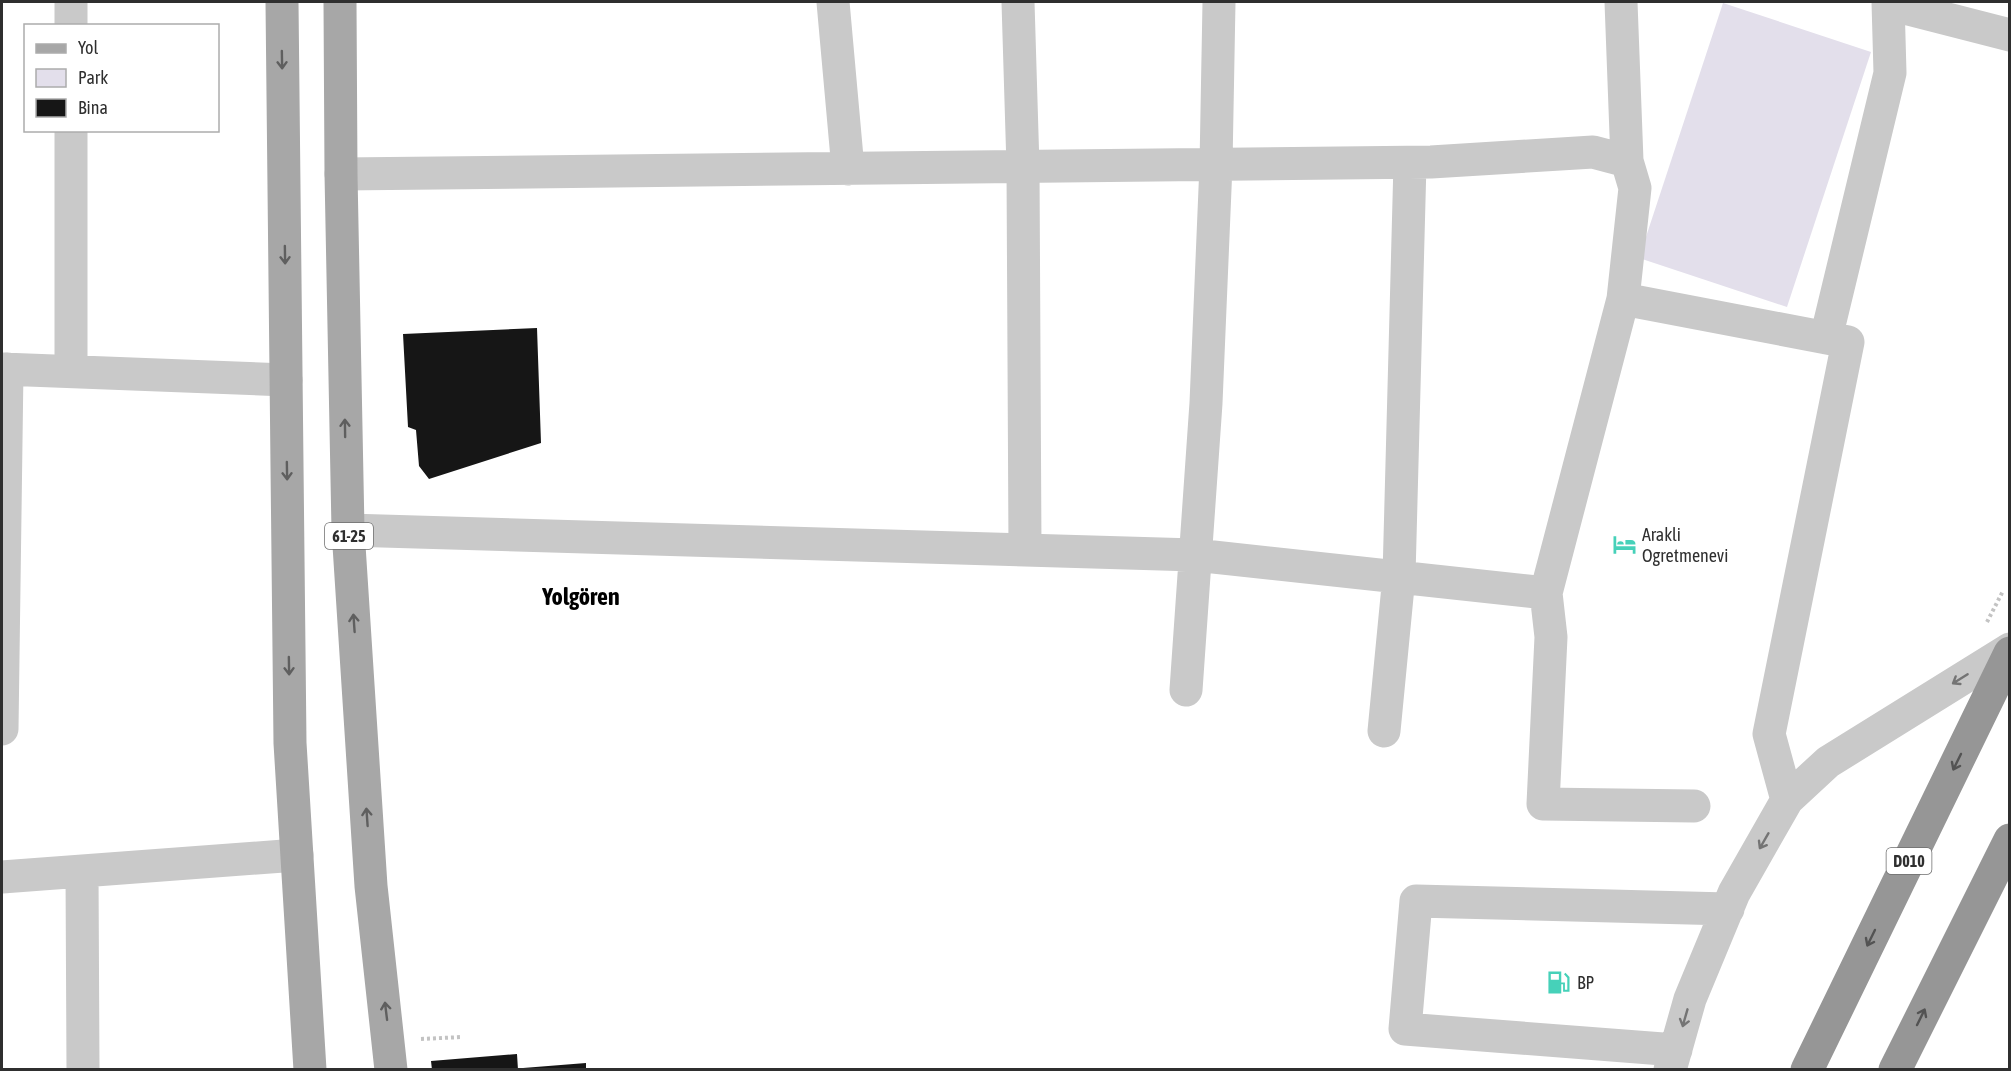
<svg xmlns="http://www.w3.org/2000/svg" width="2011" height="1071" font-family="'Asap Condensed',sans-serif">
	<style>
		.green { fill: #e3dfeb }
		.building { fill: #161616 }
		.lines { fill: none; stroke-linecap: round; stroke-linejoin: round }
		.path { stroke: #c3c3c3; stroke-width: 4; stroke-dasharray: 3 3; stroke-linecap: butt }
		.minor { stroke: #c9c9c9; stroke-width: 33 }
		.major { stroke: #a7a7a7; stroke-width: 33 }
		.highway { stroke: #969696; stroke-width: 33 }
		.oneway { stroke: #5f5f5f }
		.oneway2 { stroke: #747474 }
		.oneway3 { stroke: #535353 }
		.labels { text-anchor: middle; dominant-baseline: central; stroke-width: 6; stroke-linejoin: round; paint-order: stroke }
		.shield { fill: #fff; stroke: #6d6d6d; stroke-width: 1.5 }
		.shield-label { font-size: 16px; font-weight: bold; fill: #2f2f2f }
		.poi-label { font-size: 18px; fill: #2f2f2f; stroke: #fff; text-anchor: start }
		.district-label { font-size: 24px; font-weight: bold; fill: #000; stroke: #fff }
	</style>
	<rect width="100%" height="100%" fill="#fff"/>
	<path class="green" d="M1723,3L1871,52L1787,307L1639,258Z"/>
	<path class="building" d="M537,328L541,443L429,479L419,466L416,430L408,427L403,334Z
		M517,1054L518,1070H432L431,1061Z
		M586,1063V1070H523V1068Z"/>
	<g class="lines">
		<path class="path" d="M1987,622L2003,591
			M421,1039L462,1037"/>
		<path class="minor" d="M71,2V26
			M833,2L848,169
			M1018,2L1023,167L1025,550
			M1621,2L1627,161
			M1889,4L2010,35
			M71,130V371
			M341,174L1431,162L1593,152L1627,161L1635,188L1623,299L1546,593L1551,637L1543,804L1694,806
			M1623,299L1848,342L1769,734L1787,800
			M1826,338L1890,73L1888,2
			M2,369L286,380
			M348,530L1195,555L1546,593
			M1186,690L1206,403L1216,165L1219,2
			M2,729L7,369
			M1384,731L1399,576L1410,163
			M82,871L83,1070
			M2,877L297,855
			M1676,1050L1405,1029L1416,901L1728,909
			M1670,1070L1690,999L1734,893L1787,800L1828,762L2010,649"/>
		<path class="major" d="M282,2L290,743L310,1070
			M340,2L341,174L348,530L371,886L391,1070"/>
		<path class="highway" d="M1807,1070L2010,653
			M1895,1070L2010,840"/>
	</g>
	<defs><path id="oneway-shaft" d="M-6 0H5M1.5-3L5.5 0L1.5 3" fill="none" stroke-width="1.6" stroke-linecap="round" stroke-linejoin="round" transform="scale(1.5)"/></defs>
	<g class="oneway">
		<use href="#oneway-shaft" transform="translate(282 60) rotate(89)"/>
		<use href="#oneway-shaft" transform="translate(285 255) rotate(89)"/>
		<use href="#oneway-shaft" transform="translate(345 428) rotate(-91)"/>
		<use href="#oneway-shaft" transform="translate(287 471) rotate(89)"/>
		<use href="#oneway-shaft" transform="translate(354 623) rotate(-94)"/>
		<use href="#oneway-shaft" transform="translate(289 666) rotate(89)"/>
		<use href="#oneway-shaft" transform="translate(367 817) rotate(-94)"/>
		<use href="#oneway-shaft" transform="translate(386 1011) rotate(-97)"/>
	</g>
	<g class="oneway2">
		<use href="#oneway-shaft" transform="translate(1960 679) rotate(148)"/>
		<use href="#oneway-shaft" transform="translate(1764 841) rotate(120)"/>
		<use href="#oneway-shaft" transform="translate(1685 1018) rotate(106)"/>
	</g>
	<g class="oneway3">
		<use href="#oneway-shaft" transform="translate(1957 762) rotate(116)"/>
		<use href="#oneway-shaft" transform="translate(1871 938) rotate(116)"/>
		<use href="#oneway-shaft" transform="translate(1921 1017) rotate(-64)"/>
	</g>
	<defs>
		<symbol id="hotel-bare" viewBox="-9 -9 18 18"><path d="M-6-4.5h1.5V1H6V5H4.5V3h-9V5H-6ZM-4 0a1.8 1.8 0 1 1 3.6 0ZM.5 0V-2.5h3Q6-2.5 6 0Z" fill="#46d1b9" stroke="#fff" stroke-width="2.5" paint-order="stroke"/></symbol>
		<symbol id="fuel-bare" viewBox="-9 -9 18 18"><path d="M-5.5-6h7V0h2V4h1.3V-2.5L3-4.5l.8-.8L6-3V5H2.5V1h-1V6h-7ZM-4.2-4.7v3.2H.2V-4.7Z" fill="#46d1b9" stroke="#fff" stroke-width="2.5" paint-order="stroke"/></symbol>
	</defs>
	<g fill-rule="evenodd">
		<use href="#hotel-bare" x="1608" y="528" width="33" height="33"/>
		<use href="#fuel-bare" x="1542" y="966" width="33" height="33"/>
	</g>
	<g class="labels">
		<g class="shield">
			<rect x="325" y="523" width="48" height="26" rx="4.5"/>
			<rect x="1886.5" y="848" width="45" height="26" rx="4.5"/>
		</g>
		<g class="shield-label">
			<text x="349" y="536">61-25</text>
			<text x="1909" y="861">D010</text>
		</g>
		<g class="poi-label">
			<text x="1642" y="534">Arakli<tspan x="1642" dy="21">Ogretmenevi</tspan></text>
			<text x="1577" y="982">BP</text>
		</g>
		<g class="district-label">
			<text x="581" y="596">Yolgören</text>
		</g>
	</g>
	<rect width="2011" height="1071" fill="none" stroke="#2f2f2f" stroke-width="6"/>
	<rect x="24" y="24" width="195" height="108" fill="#ffffff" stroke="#acacac" stroke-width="1.5"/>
	<rect x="36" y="44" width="30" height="9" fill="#a7a7a7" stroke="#acacac" stroke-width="1.5"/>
	<text x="78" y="54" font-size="18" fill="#2f2f2f">Yol</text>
	<rect x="36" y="69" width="30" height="18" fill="#e3dfeb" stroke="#acacac" stroke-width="1.5"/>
	<text x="78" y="84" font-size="18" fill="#2f2f2f">Park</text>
	<rect x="36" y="99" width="30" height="18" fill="#161616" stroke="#acacac" stroke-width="1.5"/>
	<text x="78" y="114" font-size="18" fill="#2f2f2f">Bina</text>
</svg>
